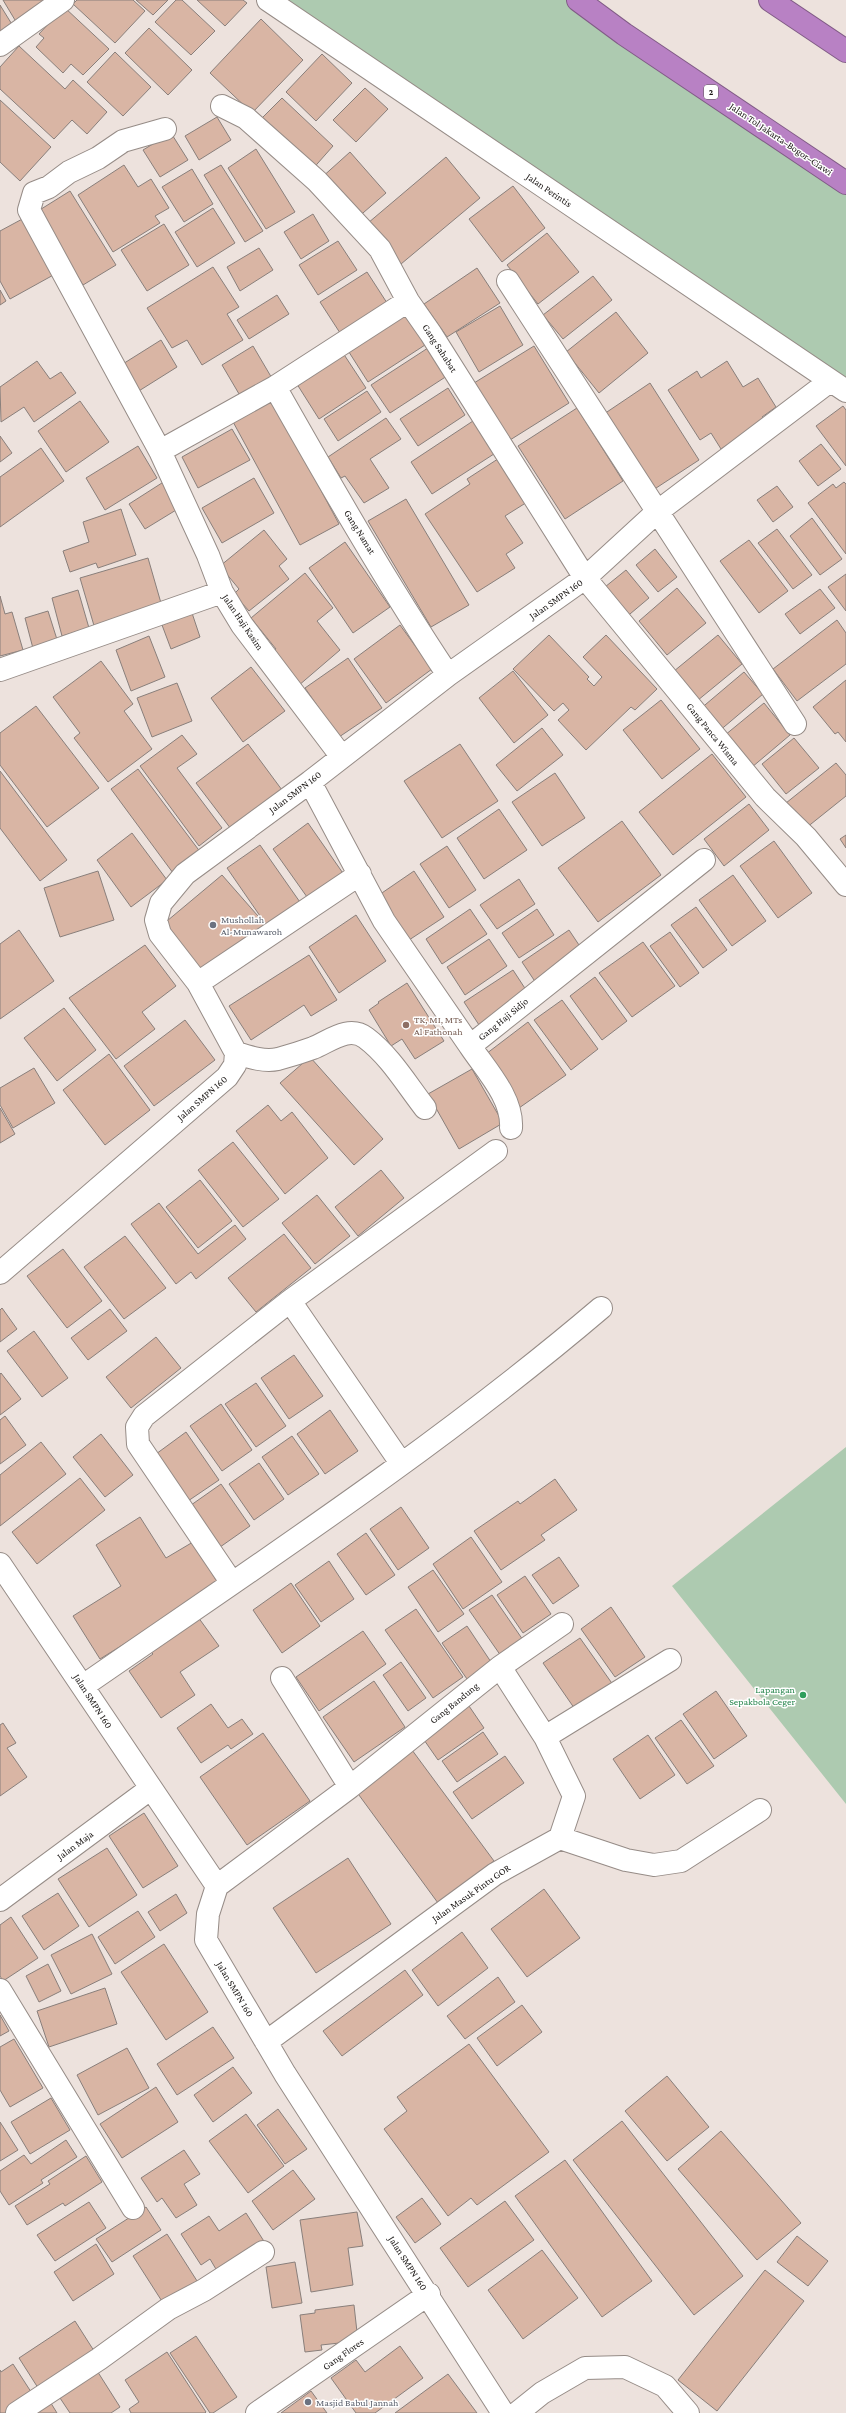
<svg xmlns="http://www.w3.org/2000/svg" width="846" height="2413" font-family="'Crimson Pro',serif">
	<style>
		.green { fill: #adcab0 }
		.building { fill: #d9b5a4; stroke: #897f7b }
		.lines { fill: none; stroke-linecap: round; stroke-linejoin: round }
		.street-casing { stroke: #968c87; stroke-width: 24 }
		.highway-casing { stroke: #815c86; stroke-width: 24 }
		.street { stroke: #fff; stroke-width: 22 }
		.highway { stroke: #b881c4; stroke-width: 22 }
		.worship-dot { fill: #6b7280; stroke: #fff; stroke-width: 1.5 }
		.education-dot { fill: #8d6e63; stroke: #fff; stroke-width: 1.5 }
		.leisure-dot { fill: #2e9e5b; stroke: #fff; stroke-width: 1.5 }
		.labels { text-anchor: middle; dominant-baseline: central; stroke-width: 3; stroke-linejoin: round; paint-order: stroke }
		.shield { fill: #fff; stroke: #5f5c5a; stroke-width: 1 }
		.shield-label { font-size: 9px; font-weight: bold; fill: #1a1614 }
		.street-label { font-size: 10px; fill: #1a1614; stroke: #fff }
		.worship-label { font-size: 10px; fill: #5b616d; stroke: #fff; text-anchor: start }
		.education-label { font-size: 10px; fill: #785e54; stroke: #fff; text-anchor: start }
		.leisure-label { font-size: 10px; fill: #27864d; stroke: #fff; text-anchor: end }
	</style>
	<rect width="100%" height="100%" fill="#ede2dd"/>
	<path class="green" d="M268,0H593L846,177V388Z
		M846,1447V1804L672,1586Z"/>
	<path class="building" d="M3,0H53L18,25Z
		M77,0H133L145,11L115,43L73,4Z
		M136,0H168L153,15Z
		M176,0H182L215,31L191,55L155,22Z
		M197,0H243L247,3L225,26Z
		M0,5L13,26L0,35Z
		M64,7L109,49L83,75L71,64L63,73L36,47L44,38L39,34Z
		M261,19L303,60L252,113L210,73Z
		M149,28L192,70L168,95L125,53Z
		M19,46L65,89L73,80L107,112L87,134L72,120L54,139L0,89V67Z
		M115,52L151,87L123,116L87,82Z
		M322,54L352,83L316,121L286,92Z
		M365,88L388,109L356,142L333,120Z
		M282,98L333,146L310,172L258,122Z
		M0,100L51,147L20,181L0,162Z
		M217,117L231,140L199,160L185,136Z
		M171,133L188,160L160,177L143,150Z
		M256,149L295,212L266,229L228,168Z
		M350,152L386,193L356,219L320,179Z
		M446,157L480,198L401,264L368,223Z
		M124,165L138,187L151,179L169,208L155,216L160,223L113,252L78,195Z
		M221,165L263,231L245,242L204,175Z
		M192,169L213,204L184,222L162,187Z
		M513,186L545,228L502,262L469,219Z
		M70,191L116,265L83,285L38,211Z
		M213,208L235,243L197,267L175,232Z
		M313,214L329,241L301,259L284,232Z
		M26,217L57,273L10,299L0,281V231Z
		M164,224L189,265L147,291L121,250Z
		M547,233L579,272L538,304L507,265Z
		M338,241L357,270L318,295L299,265Z
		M259,248L273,270L240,291L227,267Z
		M213,267L239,307L227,314L243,340L202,365L187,340L172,348L147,308Z
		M477,268L500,303L447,337L424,304Z
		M367,272L389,306L342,336L320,302Z
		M593,276L612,300L563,339L543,315Z
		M0,290L6,301L0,305Z
		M277,295L289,314L249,339L237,320Z
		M500,306L523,345L479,372L456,332Z
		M404,312L425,345L368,382L347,349Z
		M616,312L648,353L599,393L566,352Z
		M161,340L177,367L134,394L118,367Z
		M253,346L273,380L242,399L222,365Z
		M431,346L450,374L390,413L371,385Z
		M534,346L569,403L510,440L474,383Z
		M341,350L366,388L319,419L295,381Z
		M37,361L50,379L61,372L76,393L34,422L24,407L1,422L0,387Z
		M727,361L743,387L758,378L776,407L762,417L765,420L721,449L711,433L700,440L668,390L697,371L701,378Z
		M650,383L699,460L650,492L601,416Z
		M448,388L465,415L418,446L400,419Z
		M367,391L381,412L338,441L324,419Z
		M272,399L339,524L300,545L232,420Z
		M80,401L109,442L66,472L38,431Z
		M843,406L846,410V466L816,426Z
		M577,408L623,481L565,519L518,446Z
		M386,418L401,439L370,459L389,488L364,503L345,476L341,478L328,457Z
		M476,419L497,452L432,494L411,462Z
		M232,429L250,460L198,488L182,457Z
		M0,436L12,453L0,462Z
		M821,444L841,469L818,486L799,461Z
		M138,446L157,478L105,510L86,478Z
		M41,448L64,481L0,527V477Z
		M504,455L532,499L505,516L523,543L506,554L515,568L477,592L425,514L470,484L467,479Z
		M254,478L274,513L222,543L202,508Z
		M165,481L181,507L145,529L129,504Z
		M844,482L846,484V554L808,503L833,484L836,488Z
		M777,486L793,507L773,522L757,500Z
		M406,499L469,605L431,627L368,521Z
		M121,509L136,555L98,568L96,563L70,572L63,551L89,542L83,522Z
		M812,518L842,559L820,575L790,536Z
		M777,529L812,575L793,589L758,543Z
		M264,530L287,559L279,566L289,579L249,611L234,594L239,589L220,566Z
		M749,540L788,591L759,613L720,561Z
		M345,542L390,607L353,633L309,568Z
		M655,549L677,577L658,592L636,565Z
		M148,558L163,610L95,629L80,578Z
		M626,570L649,598L624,619L600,591Z
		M305,573L333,608L317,621L340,650L298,686L271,653L276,649L251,618Z
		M846,574V611L828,587Z
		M677,588L706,623L667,655L639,621Z
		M820,589L835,608L800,634L785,614Z
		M78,590L89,628L62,636L52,598Z
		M0,596L5,614L12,612L23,650L0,656Z
		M48,611L60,649L35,656L25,618Z
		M192,613L200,637L171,649L162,625Z
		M837,620L846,633V664L797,701L773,669Z
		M400,625L432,669L386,703L354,659Z
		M549,635L589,677L587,679L594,686L602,677L583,657L606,635L657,689L635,710L631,707L586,750L558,720L569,710L563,703L554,711L513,669Z
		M718,635L742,664L692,705L668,676Z
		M149,636L165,677L131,691L116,650Z
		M348,658L382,708L339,737L305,688Z
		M101,661L133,704L124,711L152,749L108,782L74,738L80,733L53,697Z
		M251,667L285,711L243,742L211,698Z
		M513,671L548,715L514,743L479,698Z
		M744,672L763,694L718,732L699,710Z
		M846,680V742L838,732L835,734L813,707Z
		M177,683L192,721L152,737L137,698Z
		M661,700L700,749L662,779L623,730Z
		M764,703L790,735L745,773L719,740Z
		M36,706L99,788L47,827L0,765V733Z
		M542,728L563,755L517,791L496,765Z
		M182,735L197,754L177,768L222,828L199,846L140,766Z
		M794,738L819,768L786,794L762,764Z
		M248,744L282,790L231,829L196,783Z
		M460,744L498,801L442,838L404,781Z
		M712,754L746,797L673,855L639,812Z
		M836,763L846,775V796L806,828L786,803Z
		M138,769L201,853L173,873L111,789Z
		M0,771L67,860L40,881L0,828Z
		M555,773L585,818L542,846L512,802Z
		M749,804L769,830L724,866L704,839Z
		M499,809L527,850L484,879L457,838Z
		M622,821L661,875L598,922L558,868Z
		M308,823L347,879L312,904L273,849Z
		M132,833L167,880L131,907L97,860Z
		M846,835V848L840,839Z
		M774,841L812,893L778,918L740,866Z
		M260,845L302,905L269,929L227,868Z
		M447,846L476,890L449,908L420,864Z
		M98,871L114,920L60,937L44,888Z
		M414,871L444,917L406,942L376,897Z
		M222,875L265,924L203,976L161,926Z
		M733,875L766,921L732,946L699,900Z
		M519,879L535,904L497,929L480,905Z
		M696,907L727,950L703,968L671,925Z
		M470,909L487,934L442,964L426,939Z
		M537,909L554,935L519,958L502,933Z
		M356,915L386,961L339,993L309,947Z
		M19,930L54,981L0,1019V944Z
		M569,930L583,951L536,983L522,962Z
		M670,932L699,973L680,987L650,946Z
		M489,939L507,966L465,995L447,967Z
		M643,942L675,986L632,1017L599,973Z
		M145,945L176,986L142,1012L155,1029L116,1059L69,998Z
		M309,955L337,1000L311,1016L304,1005L251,1040L229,1006Z
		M513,970L530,996L481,1028L464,1002Z
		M595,977L627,1021L602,1040L570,996Z
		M407,983L444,1041L415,1059L402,1039L391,1046L369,1010L379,1003L378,1002Z
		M562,1000L598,1049L571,1070L534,1020Z
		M64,1008L96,1050L57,1081L24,1038Z
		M185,1020L215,1060L154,1106L124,1066Z
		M528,1022L566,1075L519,1108L482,1057Z
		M109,1054L150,1110L105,1145L63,1090Z
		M310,1057L383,1139L354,1165L280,1083Z
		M34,1068L55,1103L13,1128L0,1105V1088Z
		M472,1069L503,1123L459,1149L428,1094Z
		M268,1105L281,1121L292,1112L328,1158L285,1194L236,1131Z
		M0,1108L15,1134L0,1143Z
		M233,1142L279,1199L243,1227L198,1170Z
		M381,1170L404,1198L358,1236L335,1207Z
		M200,1180L232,1221L198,1248L166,1207Z
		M317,1195L350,1236L315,1264L282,1223Z
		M159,1203L198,1254L235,1225L246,1239L196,1279L191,1272L176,1284L131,1224Z
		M284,1234L311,1268L256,1312L228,1278Z
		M125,1236L166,1288L124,1319L84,1267Z
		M63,1249L102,1301L67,1328L27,1276Z
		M2,1308L17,1329L0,1342V1310Z
		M110,1309L127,1331L88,1360L71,1338Z
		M34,1331L68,1378L42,1397L7,1351Z
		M156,1337L181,1368L131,1408L106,1377Z
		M294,1355L323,1396L289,1419L261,1378Z
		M1,1373L21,1399L0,1415V1374Z
		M256,1383L286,1426L256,1447L225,1404Z
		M221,1404L252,1450L222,1471L190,1426Z
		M330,1410L358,1451L325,1474L297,1434Z
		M5,1416L26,1445L0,1464V1420Z
		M186,1432L219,1480L188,1501L156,1454Z
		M101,1434L133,1475L105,1497L73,1457Z
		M292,1436L319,1474L288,1495L262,1457Z
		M41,1442L66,1474L0,1526V1475Z
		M259,1463L284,1499L254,1520L229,1484Z
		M80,1478L105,1510L37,1564L12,1532Z
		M555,1479L577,1510L541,1535L545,1540L501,1570L474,1531L518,1501L520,1504Z
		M221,1484L250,1526L213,1552L184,1510Z
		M401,1507L429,1548L398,1570L370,1529Z
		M140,1517L166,1558L193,1542L219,1585L100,1659L73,1616L121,1586L96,1545Z
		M366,1533L395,1575L366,1595L337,1554Z
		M471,1537L502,1582L463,1609L433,1564Z
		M559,1557L579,1586L553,1604L532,1575Z
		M329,1561L354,1599L321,1622L295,1585Z
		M433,1570L464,1614L438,1632L408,1587Z
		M525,1576L551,1614L523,1633L497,1595Z
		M291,1583L320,1626L282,1653L253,1610Z
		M492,1595L523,1640L501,1656L469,1610Z
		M611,1607L645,1657L615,1677L581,1629Z
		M416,1609L463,1677L433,1698L385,1630Z
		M198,1617L219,1646L180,1672L195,1695L161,1718L129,1671L153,1654L150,1651Z
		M467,1626L491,1662L467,1679L442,1643Z
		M363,1631L386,1664L319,1711L296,1677Z
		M580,1638L616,1689L579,1715L543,1663Z
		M401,1662L426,1698L408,1711L383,1675Z
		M374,1681L405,1727L354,1762L323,1717Z
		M716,1691L747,1736L714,1759L683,1714Z
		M211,1704L228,1728L242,1719L253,1734L231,1749L228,1745L201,1763L177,1728Z
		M469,1706L484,1728L438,1760L422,1737Z
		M681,1720L714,1766L687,1784L655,1738Z
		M3,1723L16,1743L7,1748L27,1777L0,1796V1725Z
		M483,1732L498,1754L457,1782L442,1761Z
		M263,1733L310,1801L247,1845L200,1777Z
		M648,1735L675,1775L640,1799L613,1759Z
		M412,1750L494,1861L438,1903L356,1791Z
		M505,1756L524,1783L472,1819L453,1792Z
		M144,1813L178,1866L143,1888L109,1836Z
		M107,1848L137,1895L89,1927L58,1879Z
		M348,1858L391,1924L316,1973L273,1908Z
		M544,1889L580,1938L527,1977L491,1929Z
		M58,1893L79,1926L44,1950L22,1916Z
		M176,1894L187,1913L160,1931L148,1912Z
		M138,1911L155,1937L115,1964L98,1937Z
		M11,1917L38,1958L3,1981L0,1976V1925Z
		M462,1932L488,1968L438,2006L412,1970Z
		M92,1934L112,1974L71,1994L51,1955Z
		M164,1944L208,2012L166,2040L121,1972Z
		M48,1964L61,1991L39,2002L26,1976Z
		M405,1970L423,1995L342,2056L323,2031Z
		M498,1977L515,2002L465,2039L447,2016Z
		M105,1988L117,2024L49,2047L37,2011Z
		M522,2005L542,2032L497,2066L477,2038Z
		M0,2015L9,2031L0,2036Z
		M213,2027L234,2058L177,2095L157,2064Z
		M14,2039L43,2088L10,2107L0,2090V2047Z
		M469,2044L549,2152L477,2205L471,2198L448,2216L384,2129L407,2111L397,2097Z
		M127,2048L149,2088L98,2115L77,2075Z
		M233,2067L252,2093L213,2122L194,2095Z
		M667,2076L709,2127L667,2161L625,2111Z
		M156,2087L178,2122L122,2158L100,2124Z
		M51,2098L70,2130L30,2154L11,2122Z
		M278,2109L307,2149L285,2164L257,2125Z
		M246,2114L284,2166L248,2193L209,2141Z
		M622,2121L743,2276L694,2315L573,2160Z
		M0,2122L18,2150L0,2161Z
		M721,2131L801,2223L757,2260L678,2169Z
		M66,2140L77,2157L41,2180L43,2183L9,2205L0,2191V2171L24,2155L31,2164Z
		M184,2150L200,2174L184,2184L197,2205L176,2218L162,2198L157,2202L141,2178Z
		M86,2156L102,2182L65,2206L63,2203L27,2225L15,2206L50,2184L48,2181Z
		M565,2160L652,2281L602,2317L515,2196Z
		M293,2170L315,2199L273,2230L252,2201Z
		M422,2198L441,2224L415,2243L396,2217Z
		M505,2201L534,2240L468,2287L440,2248Z
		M89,2202L106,2228L55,2261L37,2235Z
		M146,2207L161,2230L112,2262L96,2239Z
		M357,2212L363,2246L348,2248L353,2285L311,2292L300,2220Z
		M246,2213L267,2246L220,2276L210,2259L201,2265L181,2234L209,2216L219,2231Z
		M167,2234L199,2284L165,2306L133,2256Z
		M797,2236L828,2261L808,2286L777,2262Z
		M96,2244L114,2274L73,2301L54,2272Z
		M542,2250L578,2298L523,2339L488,2290Z
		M295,2262L302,2303L272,2308L266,2267Z
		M765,2270L804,2301L717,2411L678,2380Z
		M354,2305L358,2341L321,2345L322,2350L305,2352L300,2315L315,2313V2310Z
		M75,2321L96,2354L40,2391L19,2358Z
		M196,2336L237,2397L213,2413H210L170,2353Z
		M400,2346L423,2378L375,2413H356L331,2378L356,2360L365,2372Z
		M167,2352L206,2412L205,2413H131L129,2409L139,2402L125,2380Z
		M13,2364L35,2398L12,2413H0V2370L1,2372Z
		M94,2366L120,2407L111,2413H70L56,2392Z
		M448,2374L477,2413H395Z
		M311,2391L327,2413H281Z
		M49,2400L57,2413H28Z"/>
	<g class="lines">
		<defs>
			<path id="street" d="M268,0L846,391
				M0,45L63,0
				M222,106L246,118L317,181L380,249L408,301L431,334L585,578L765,797L806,837L846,885
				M165,129L123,141L98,158L69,172L49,187L34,193L29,210L160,451L208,555L222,592L242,625L342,757
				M508,281L795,724
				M275,387C330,484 386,582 448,675
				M160,451L275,387L408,301
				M0,670L222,592
				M310,782L384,921L470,1046L704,860
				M198,983L360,874
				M470,1046C486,1070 513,1098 511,1128
				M236,1053C249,1057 264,1062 278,1059C289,1056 302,1052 313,1048C330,1041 349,1025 366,1038C390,1056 407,1085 425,1108
				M0,1273L227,1077L235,1065L236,1053L198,983L160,934L156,920L161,903L185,874L310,782L448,675L585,578L657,512L830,381
				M290,1301L401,1463
				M0,1564L217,1886L208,1914L206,1940L285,2074L503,2413
				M232,1583L138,1444L137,1427L144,1416L290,1301L496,1151
				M500,1667L545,1737L574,1796L560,1838
				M282,1678L350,1787
				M83,1686C258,1565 439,1446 601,1308
				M545,1737L670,1660
				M217,1886L350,1787L500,1667L562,1624
				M0,1900L150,1789
				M0,1990L133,2208
				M266,2042L495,1874L560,1838L626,1860L654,1865L681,1861L760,1810
				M17,2413L99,2359L168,2309L204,2290L263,2252
				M257,2413L429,2294
				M517,2413L542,2393L585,2368L625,2367L665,2386L688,2413"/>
			<path id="highway" d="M578,0L624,34L846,183
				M770,0L846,51"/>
		</defs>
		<use href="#street" class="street-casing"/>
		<use href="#highway" class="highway-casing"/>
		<use href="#street" class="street"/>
		<use href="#highway" class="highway"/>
	</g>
	<g class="worship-dot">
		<circle cx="213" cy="925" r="4"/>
		<circle cx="308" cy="2402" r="4"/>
	</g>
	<circle class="education-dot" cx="406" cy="1025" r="4"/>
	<circle class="leisure-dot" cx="803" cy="1695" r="4"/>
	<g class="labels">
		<rect class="shield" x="704" y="85" width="14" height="14" rx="3"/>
		<g class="shield-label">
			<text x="711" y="92">2</text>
		</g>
		<g class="street-label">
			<text transform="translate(781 139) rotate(34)">Jalan Tol Jakarta–Bogor–Ciawi</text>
			<text transform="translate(549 190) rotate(34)">Jalan Perintis</text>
			<text transform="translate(440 348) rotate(57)">Gang Sahabat</text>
			<text transform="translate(360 532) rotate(58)">Gang Namat</text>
			<text transform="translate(556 599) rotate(-35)">Jalan SMPN 160</text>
			<text transform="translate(243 622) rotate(56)">Jalan Haji Kasim</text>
			<text transform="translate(713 734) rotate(51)">Gang Panca Wisma</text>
			<text transform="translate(295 792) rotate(-37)">Jalan SMPN 160</text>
			<text transform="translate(503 1019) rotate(-39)">Gang Haji Sidjo</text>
			<text transform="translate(202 1098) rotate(-41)">Jalan SMPN 160</text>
			<text transform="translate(93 1701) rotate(57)">Jalan SMPN 160</text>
			<text transform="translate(454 1703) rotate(-39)">Gang Bandung</text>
			<text transform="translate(75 1845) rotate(-36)">Jalan Maja</text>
			<text transform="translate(471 1893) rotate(-35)">Jalan Masuk Pintu GOR</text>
			<text transform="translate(235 1989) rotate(59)">Jalan SMPN 160</text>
			<text transform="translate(408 2263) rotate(57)">Jalan SMPN 160</text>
			<text transform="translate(343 2354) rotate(-35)">Gang Flores</text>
		</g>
		<g class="worship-label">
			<text x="221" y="919">Mushollah<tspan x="221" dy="12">Al-Munawaroh</tspan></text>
			<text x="316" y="2402">Masjid Babul Jannah</text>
		</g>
		<g class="education-label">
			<text x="414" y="1019">TK, MI, MTs<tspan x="414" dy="12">Al Fathonah</tspan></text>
		</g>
		<g class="leisure-label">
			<text x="795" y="1689">Lapangan<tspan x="795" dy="12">Sepakbola Ceger</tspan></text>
		</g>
	</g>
</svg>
